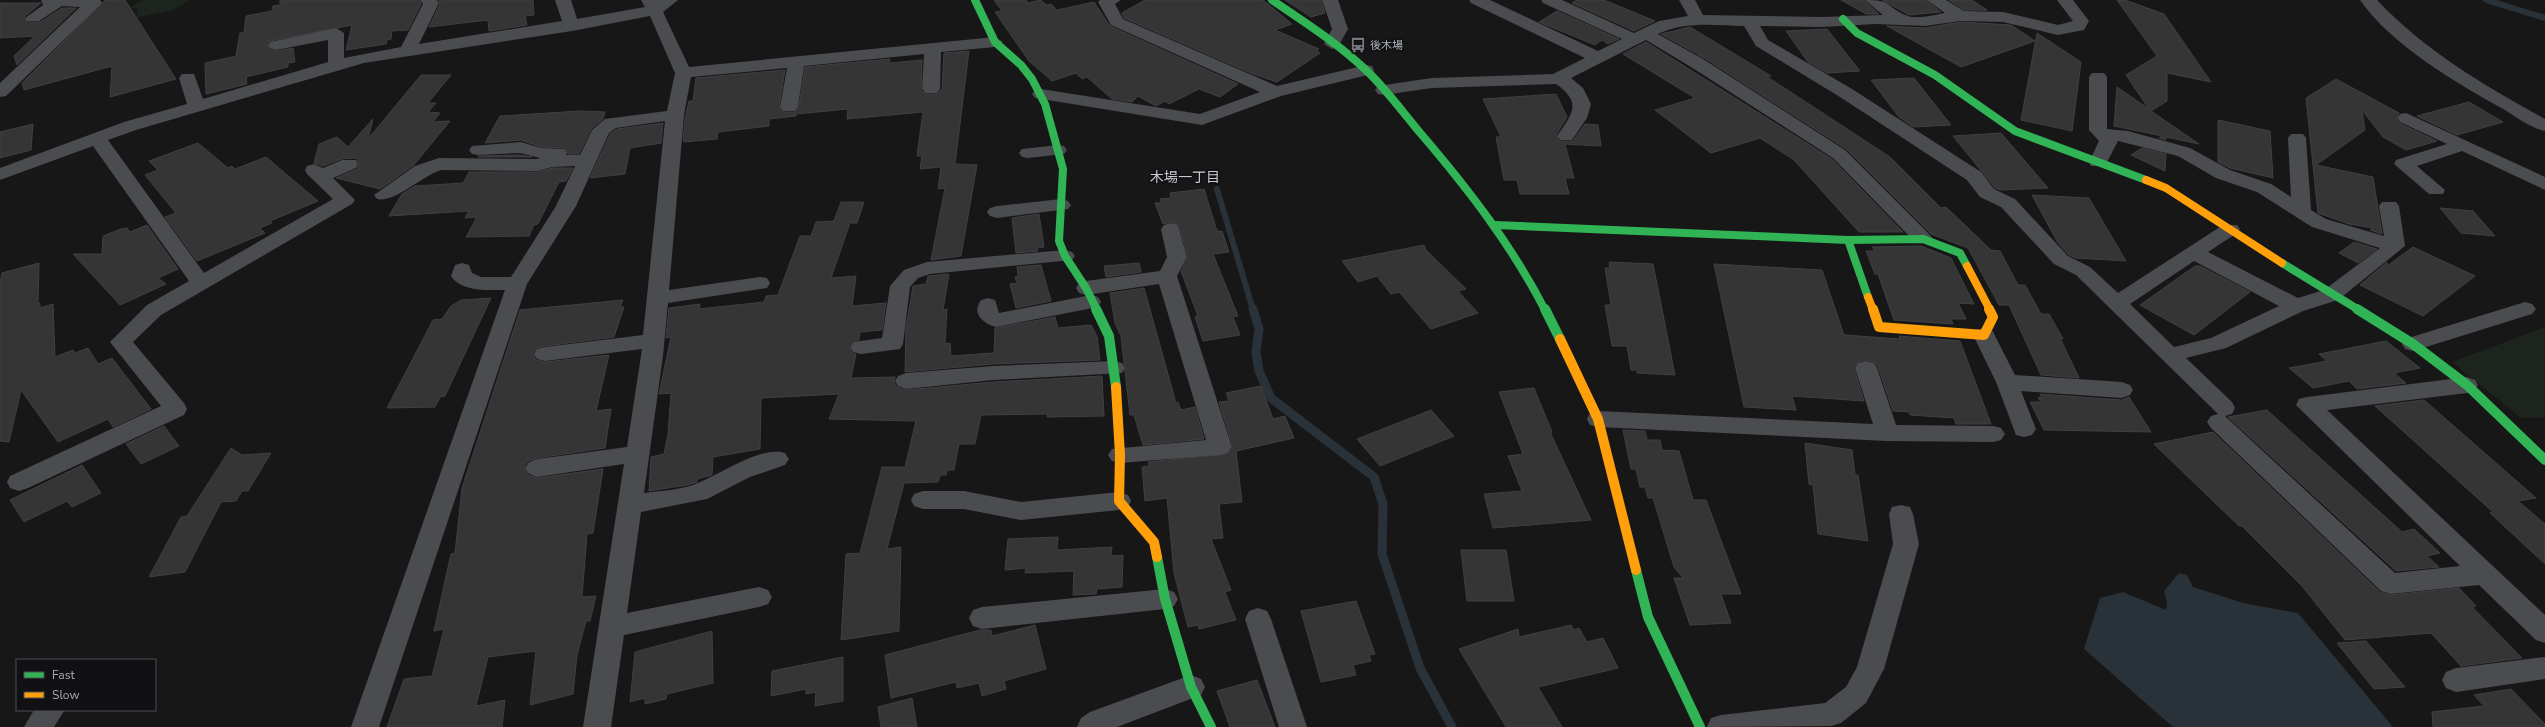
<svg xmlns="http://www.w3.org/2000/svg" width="2545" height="727" font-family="'Nunito Sans','Noto Sans JP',sans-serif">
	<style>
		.green { fill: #1d241e }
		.water { fill: #2a3239 }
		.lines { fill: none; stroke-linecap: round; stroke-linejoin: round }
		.stream-far1 { stroke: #2a3239; stroke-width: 6 }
		.stream { stroke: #2a3239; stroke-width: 9 }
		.building { fill: #353536; stroke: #3f4043 }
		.street { fill: #4b4c50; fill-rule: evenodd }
		.fast-far1 { stroke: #30b455; stroke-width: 8 }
		.fast { stroke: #30b455; stroke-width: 10 }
		.slow-far1 { stroke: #ff9f0a; stroke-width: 8 }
		.slow { stroke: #ff9f0a; stroke-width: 10 }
		.labels { text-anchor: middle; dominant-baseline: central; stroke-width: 3.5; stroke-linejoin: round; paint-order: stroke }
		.far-poi-label { font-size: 11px; fill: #a8adb8; stroke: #111113; text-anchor: start }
		.neighbourhood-label { font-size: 14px; fill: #c9ccd4; stroke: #111113 }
	</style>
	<rect width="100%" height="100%" fill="#171717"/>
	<path class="green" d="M142,0H190L174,10L136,18L138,9L130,8Z
		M2545,327V418H2521L2452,362Z"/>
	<path class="water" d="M2179,573L2187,575L2193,587L2243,603L2298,613L2393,727H2173L2084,649L2100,598L2123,592L2166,610L2167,602L2164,591Z"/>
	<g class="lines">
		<path class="stream-far1" d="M2486,0L2545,18
			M1217,189L1253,310"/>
		<path class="stream" d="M1253,309L1259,329L1256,352L1259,371L1271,398L1374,477L1383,504L1382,554L1420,668L1452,727"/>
	</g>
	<path class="building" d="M105,0H125L176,79L110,97L112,66L24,90L22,83Z
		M280,0H419L421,4L408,30L392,31L391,39L387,40L386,44L346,50L352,25L270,41L267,44L270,49L276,51L293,48L295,62L288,63V67L246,77L247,84L206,94L205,63L236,56L240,33L244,32L246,16L272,11L273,6L280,5Z
		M439,0H533L534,15L525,16L527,25L489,31L488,20L429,27L440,4Z
		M994,0H1026L1028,3L1041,0L1046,5L1051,4L1057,10L1094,2L1110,26L1238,84L1220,97L1199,89L1169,104L1165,101L1156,106L1138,96L1132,102L1112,99L1087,77L1082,79L1076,73L1052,81L1029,61L995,12L1002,11Z
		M1145,0H1263L1292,24L1275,30L1319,49L1316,51L1320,53L1277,82L1253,74L1124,18L1122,13Z
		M1285,0H1321L1325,13L1311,17Z
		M1577,0H1604L1655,21L1634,31L1572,3Z
		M1841,0H1864L1879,14H1866Z
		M1882,0H1926L1941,12L1909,15Z
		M1949,0H1972L1987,10H1964Z
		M2117,0H2125L2164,14L2211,82L2167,73V101L2151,111L2199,144L2166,137V140L2159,138L2162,136L2114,126L2117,87L2149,109L2126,75L2157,56Z
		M0,3H41L24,17L27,22H40L62,8H76L17,65L14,56L35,36L0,38Z
		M1557,11L1619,39L1608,44L1602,40L1595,45L1539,22Z
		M1960,22L2011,25L2035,41L1961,67L1887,26L1925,28Z
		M1690,27L1771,76H1766L1890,157L1941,208L1946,207L1991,250L2000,251L2018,285H2025L2041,314H2049L2063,339L2060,338L2079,378L2041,375L2009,305H1999L1968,248L1931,234L1846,149L1704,58L1661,34Z
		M1827,29L1860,71L1827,73L1808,62L1786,31Z
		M2037,33L2081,62L2072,131L2021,120Z
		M1646,42L1832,159L1903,232H1859L1794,160L1760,138L1711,153L1655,110L1695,98L1623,54Z
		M969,51L955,164L977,165L961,256L931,260L945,188L938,189L941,167L920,169L922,156H917L923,112L847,119L848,109L796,114V116L769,119V126L718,132L717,139L684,142L683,140L685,119L689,101H693L696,78L785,70L779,107L783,112H795L799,107L805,67L890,59L889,63L922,60L921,90L925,94H937L942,89L944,53Z
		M421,75H451L428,103H436L428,112L440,113L433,122L450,121L413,166L380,189L336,178L357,169L359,163L356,158L341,159L323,166L314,163L319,144L337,137L348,147L373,119L368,139Z
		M1914,78L1951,125L1913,127L1899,117L1871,80Z
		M2336,79L2399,113L2396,118L2399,123L2437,141L2406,150L2383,137L2362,110L2365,130L2316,165L2373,177L2382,234L2370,230L2373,228L2349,224L2318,213L2306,98Z
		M1556,94L1567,117L1556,135L1559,141H1573L1585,124L1598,125L1601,146L1565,144L1574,178H1565L1569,194H1520L1517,180H1504L1496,137H1501L1483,99Z
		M2469,102L2503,122L2457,135L2417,116Z
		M580,111L605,112L603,119L591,129L579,154H568L564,148L541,147L521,140L485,143L500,116Z
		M2218,120L2270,131L2273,178L2230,168L2218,162Z
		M663,123L661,143L630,148L625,174L590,178L610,134L617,129Z
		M33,124L31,150L0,158V132Z
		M2001,133L2048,188L2001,190L1995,188L1953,136Z
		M198,143L228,168L232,166L235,169L266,157L318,201L270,221L272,223L260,228L265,233L197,261L165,217L176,213L145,175L158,170L149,161Z
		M2142,148L2166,154L2165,171L2131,155Z
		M520,155L532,157H478V156Z
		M552,168H573L566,181L559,182L538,224L534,225L529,236L466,237L477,217L465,218L469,211L389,216L402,194L415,186L463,183L469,172H538Z
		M1204,189L1216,228L1219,232L1222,231L1229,252L1213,254L1238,316L1233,317L1240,335L1203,341L1195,317L1198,316L1181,271L1188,257L1179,225L1171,222L1163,224L1155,203H1161L1160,199L1171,198L1170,193Z
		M2032,195L2089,198L2126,261L2076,258L2069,255L2058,243Z
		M841,202H864L857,223H850L831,278L856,276L852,306L886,303L882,330L860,332L859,340L853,341L849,346L852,353L856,354L851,378L895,377L894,382L897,387L906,390L993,382L1102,376L1104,416L1047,417L1048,414L981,415L975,444H959L954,470H947L946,475H940L938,482L904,483L887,549L901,547L899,631L841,640L846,554L860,553L882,467H905L916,421L829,419L839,394L761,398L760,449L713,457L712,475L697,479V482L687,485L649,491L651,457L664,454L668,434L671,393L659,394L671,337L666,338L669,308L700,304L699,309L764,302L766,296L778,295L800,236H811L816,222L834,221Z
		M2440,208L2473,211L2495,236L2461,233Z
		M1039,214L1044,247L1037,248L1038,251L1016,253L1012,218Z
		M147,225L178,269L158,278L166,284L120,305L73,254H102L103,236L121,229L127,228L130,232Z
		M2354,242L2377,249L2358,263L2339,253Z
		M1424,245L1426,250L1466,289L1458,291L1478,313L1431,329L1399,292L1391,294L1377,276L1358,282L1342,261Z
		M1921,246L1951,258L1974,304L1958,303L1966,319H1951L1953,324L1894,320L1878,274H1875L1866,251H1875L1872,247Z
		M2413,247L2475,276L2423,316L2360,285L2387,262V266Z
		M1609,262L1653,264L1675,375L1637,373V370H1631L1627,346H1612L1605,305H1611L1605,268H1610Z
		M39,263L38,304L40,303V308L53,304L55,357L73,350L75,353L88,348L98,364L112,358L151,409L113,427L108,419L58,442L21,390L9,442L0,441V283L2,273Z
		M1139,263L1141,272L1106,277L1104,266Z
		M1714,264L1822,270L1844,335L1900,339L1899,336L1960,341L1991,424H1956L1954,418L1910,415L1909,412L1893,411L1878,367L1874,362L1866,360L1858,362L1854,368L1864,401L1792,396L1796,410L1744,407Z
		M1041,265L1051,301L1016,308L1010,284L1017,283L1015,277L1018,276L1017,267Z
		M2195,266H2200L2250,292L2194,335L2140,305Z
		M949,274L943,310L947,309L945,344L950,343L951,356L994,353L995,328L1055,317L1058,328L1091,325L1097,336L1100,360L993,364L905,372L906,328L913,286L926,284L928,276Z
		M1144,288L1176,403L1178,402L1181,410L1195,407L1204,439L1143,445L1134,415H1130L1121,336L1115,323L1110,293Z
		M491,298L445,396L440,397L435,407L387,408L433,320L442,319L451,306L461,300Z
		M623,300L620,307H624L614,337L545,346L537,348L533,353L536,360L545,362L609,355L596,411L611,409L605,448L537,458L528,461L524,467L528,475L537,478L603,469L593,533L587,534L582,597L596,596L590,621H586L577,655L573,694L530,705L536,651L488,657L476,706L505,700L502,727H387L404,679L432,676L444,629L434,631L451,554L455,553L462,488L520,310Z
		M2386,341L2420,368L2394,373L2406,383L2357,389L2349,381L2313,388L2289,368L2327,361L2319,354Z
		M1261,386L1273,419L1285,416L1294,438L1236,451L1242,502L1219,504L1223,538L1211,539L1231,590L1225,592L1236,620L1199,629L1198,625L1188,627L1174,573L1167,498L1145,501L1142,467L1149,466L1148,462L1228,454L1233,447L1219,402L1229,401L1226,393Z
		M1534,388L1552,432H1550L1591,520L1493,528L1484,494L1522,491L1508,456L1523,454L1499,392Z
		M2040,394L2122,400L2129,397L2151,432L2044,430L2030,402H2041L2038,397L2042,398Z
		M2424,400L2536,498L2518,501L2545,524V564L2490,513L2493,512L2375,406Z
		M1431,410L1454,436L1380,466L1357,439Z
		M2267,410L2402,532L2414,529L2440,553L2427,556L2439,567L2396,571L2228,417Z
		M164,426L179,446L141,464L126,444Z
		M1623,430L1645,431L1647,440H1660L1662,450L1679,451L1693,500H1706L1741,594H1721L1731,623L1690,625L1674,578H1683L1674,567L1653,498H1648L1645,487H1640L1636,469H1631Z
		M2213,432L2380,592L2390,595L2459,588L2476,606L2472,607L2522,658L2461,666L2431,633L2345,640L2302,586L2242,526H2239L2154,444Z
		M1805,443L1852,450L1855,475H1858L1868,541L1818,534L1813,485L1809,484Z
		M231,448L242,455L271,453L248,491H242L236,501L221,502L185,572L149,577L181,517L187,516Z
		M82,465L101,493L72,507L67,501L24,522L10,500Z
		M1058,537L1057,550L1112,547L1111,556L1123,555L1122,587L1097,589L1096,594L1073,595L1074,571L1025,573L1026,568L1005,570L1008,539Z
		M1461,550H1506L1514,601H1467Z
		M1356,601L1375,654L1369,655L1371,661L1353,665L1356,675L1321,682L1301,611Z
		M1035,625L1046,669L1004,681L1006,689L982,696L979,683L957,688L956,682L891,698L885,655L980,630H991L992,636Z
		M1571,625L1574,630L1579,628L1587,642L1603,638L1618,668L1538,687L1562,727H1506L1459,649L1518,629L1519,637Z
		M712,631L713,683L667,694L666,699L645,704V698L630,702L635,652Z
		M2366,641L2405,687L2374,689L2337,643Z
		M843,657V701L815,706L816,692L806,694V689L771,696L772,671Z
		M1257,680L1275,727H1230L1217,691Z
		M2511,689L2545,724V727H2433L2432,712L2484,706L2474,695Z
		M912,698L917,727H881L878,707Z"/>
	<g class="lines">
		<path class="street" d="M41,0H100L102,3L6,96L0,97V83L80,7L62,6L39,21H27L25,18L43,5Z
			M420,0H437L439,3L419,44L562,21L555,0H571L577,19L645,7L641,0H678L663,12L689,67L995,37L1003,42L995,47L941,52L940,89L937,93H925L922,89L924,54L804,66L798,107L795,111H783L780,107L787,68L691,77L684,115L669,290L760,277L767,278L770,283L767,288L760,289L668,303L663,356L644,493C660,491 678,490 693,485C717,477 760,445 785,453L789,459L785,465L750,477L707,499L641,512L627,613L759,587L768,590L772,597L768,604L759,607L624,635L611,727H583L624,464L537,477L529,474L525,468L529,462L537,459L627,447L642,349L545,361L537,359L534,354L537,349L545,347L643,335L665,121L616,128L609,133L576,206L527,284L379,727H351L505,290C488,290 461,292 451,276L455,265L462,263L469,265L472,273L481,277H511L556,206L575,166L552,167L538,171L441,170C422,176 395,203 377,199L374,195L415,166L439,158L537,159L540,158L520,153L478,155L472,154L469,150L472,146L521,142L541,148L564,149L567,153L566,155H580L592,130L605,119L667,111L675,73L650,16L572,31L364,63L136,130L108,140L204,273L333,199L307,174L305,170L307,166L314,164L323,168L342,160H356L358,164L356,168L333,178L355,200L352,204L161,315L133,342L184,403L187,409L184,415L28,488L19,491L10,488L7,482L10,476L161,406L110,342L147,305L189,281L93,146L0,180V168L124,122L187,104L179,78L182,74H194L203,99L328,62V40L276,50L270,48L268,45L270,42L336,28L344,33V58L401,47L423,4Z
			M1100,0H1121L1115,4L1123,19L1277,86L1366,65L1372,66L1374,70L1372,74L1281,96L1202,125L1035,98L1032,94L1035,90L1041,89L1200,114L1260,92L1111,25L1098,2Z
			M1322,0H1338L1348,29L1338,47L1332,49L1324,44L1332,29Z
			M1469,0H1490L1598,51L1622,39L1543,3L1541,0H1562L1634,33L1659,21L1688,16L1679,0H1695L1703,15L1821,17L1883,15L1865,0C1892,0 1884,5 1905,15C1915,20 1934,15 1945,13L1927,0H1946L1964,11L2003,12L2058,25L2073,21L2057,0H2073L2089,21L2084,30L2058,35L2003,22L1960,21L1925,26L1876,24L1821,27L1760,26L1768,40L1852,89L1981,172L1994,189L2015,199L2068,256L2090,267L2118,293L2223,225H2237L2240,229L2237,233L2208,252L2298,298L2324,290L2380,248L2312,227L2257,192L2216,178L2178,156L2118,141L2105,166H2091L2089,162L2099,141L2089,130V77L2092,73H2104L2107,77V129L2128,131L2190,148L2230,170L2271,184L2291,197L2288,138L2291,134H2303L2306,138L2311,210L2326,219L2384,236L2379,206L2382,202H2396L2399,206L2405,246L2338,300L2303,311L2226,348L2186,358L2232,402L2235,408L2232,414L2225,416L2395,573L2460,566L2296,405L2299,399L2307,397L2467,377L2475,380L2478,385L2475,390L2467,393L2327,410L2545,615V643L2536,640L2479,585L2390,594L2381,591L2211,428L2207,422L2211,416L2218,414L2076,275L2054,264L2001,207L1980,197L1967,180L1840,97L1756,46L1744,26C1716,25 1684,21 1658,34L1703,59L1845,150L1930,235L1933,239L1930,243H1916L1833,158L1691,67L1646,40L1571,78L1583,88L1591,104L1587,118L1572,140H1560L1557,136C1572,114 1583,103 1556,84L1432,88L1384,95L1378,94L1375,90L1378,86L1432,78L1553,74L1585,58L1471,3ZM2194,261L2279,306L2211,338L2174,347L2130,304Z
			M2360,0H2377C2425,51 2484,85 2545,119V131C2531,128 2517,118 2505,110C2458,84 2391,45 2360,0Z
			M2406,113L2545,177V190L2462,151L2417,166L2445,190L2443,194H2429L2394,164L2396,160L2447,144L2400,122L2397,118L2400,114Z
			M1058,145L1064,146L1067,150L1064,154L1028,158L1022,157L1019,153L1022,149Z
			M1061,199L1068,201L1071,205L1068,209L997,218L990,216L987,212L990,208L997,206Z
			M1171,223L1178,225L1187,257L1177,276L1232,447L1228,453L1220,455L1120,463L1112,461L1108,455L1112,449L1206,440L1159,284L1086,295L1079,293L1076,288L1079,283L1086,281L1160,271L1167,257L1161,229L1164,225Z
			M1065,250L1072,252L1075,256L1072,260L930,274L918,278L910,287L903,344L900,349L861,354L853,352L850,347L853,342L882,338L890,286L904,270L927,262Z
			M1091,295L1098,297L1101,302L1098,307L996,327C983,323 971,314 981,300L988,298L995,300L999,313Z
			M2525,302L2532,304L2536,309L2532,314L2413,351L2405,349L2402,344L2405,339Z
			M1984,328L1992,330L2015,375L2122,382L2130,385L2133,390L2130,395L2122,398L2021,391L2036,429L2032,435L2024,437L2016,435L1996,382L1973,335L1976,330Z
			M1114,361L1122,363L1125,368L1122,373L993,380L906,389L898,386L895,381L898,376L906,373L993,366Z
			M1866,361L1874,363L1877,368L1896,425L1993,426L2001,428L2005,434L2001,440L1993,442L1887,441L1598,427L1590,425L1587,419L1590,413L1598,411L1873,424L1855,368L1858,363Z
			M923,491H964L1021,502L1119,492L1128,495L1131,501L1128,507L1119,510L1021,520L964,509H923L914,506L911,500L914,494Z
			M1901,505L1910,507L1913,514L1919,544L1884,669L1866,703L1841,723L1831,726L1707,727L1711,718L1721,715L1825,703L1846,687L1857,667L1893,544L1889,514L1892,507Z
			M1165,589L1174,592L1178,599L1174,606L1165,609L982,629L973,626L969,618L973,610L982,607Z
			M1258,608L1267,611L1271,619L1307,727H1279L1245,619L1249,611Z
			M2545,657V679L2456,692L2446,688L2442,680L2446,672L2456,668Z
			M1191,675L1201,679L1205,687L1201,695L1117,727H1077L1081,718L1090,712Z
			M34,710H64V711L54,727H24Z"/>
		<path class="fast-far1" d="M975,0L995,42L1021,65L1032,79L1045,104L1063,169L1059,241L1065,256L1086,288L1097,310
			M1272,0C1304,22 1339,44 1367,71C1387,90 1404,114 1422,135C1469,190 1512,246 1545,310
			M1843,19L1857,33L1935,75L2015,131L2146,180
			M1495,225L1848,240L1923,239L1960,253L1967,266
			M1848,240L1868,297
			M2282,263L2359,310"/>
		<path class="fast" d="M1096,309L1109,336L1116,387
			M1545,309L1560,339
			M2357,309L2413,344L2467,385L2545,460
			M1157,557L1165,599L1191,687L1211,727
			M1636,570L1648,617L1700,727"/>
		<path class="slow-far1" d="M2146,180L2166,188L2282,263
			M1967,266L1990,310
			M1868,297L1873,310"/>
		<path class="slow" d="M1873,309L1879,327L1984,335L1993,317L1989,309
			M1560,339L1598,419L1636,570
			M1116,387L1120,455L1119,501L1154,542L1157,557"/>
	</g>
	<defs>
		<symbol id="bus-bare" viewBox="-9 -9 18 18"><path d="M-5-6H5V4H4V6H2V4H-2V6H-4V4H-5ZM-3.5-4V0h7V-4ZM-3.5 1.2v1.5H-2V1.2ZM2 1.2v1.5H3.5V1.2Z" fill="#757880" stroke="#111113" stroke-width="2.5" paint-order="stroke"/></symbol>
	</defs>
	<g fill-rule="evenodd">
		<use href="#bus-bare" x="1347" y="34" width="22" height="22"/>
	</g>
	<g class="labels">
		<g class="far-poi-label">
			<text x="1370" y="45">後木場</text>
		</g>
		<g class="neighbourhood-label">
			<text x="1185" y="177">木場一丁目</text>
		</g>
	</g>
	<rect x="16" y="659" width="140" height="52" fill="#111113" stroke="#4d4f55"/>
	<rect x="24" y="672" width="20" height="6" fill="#30b455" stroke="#4d4f55"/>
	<text x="52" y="679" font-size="12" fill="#a8adb8">Fast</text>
	<rect x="24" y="692" width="20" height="6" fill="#ff9f0a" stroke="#4d4f55"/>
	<text x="52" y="699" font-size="12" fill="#a8adb8">Slow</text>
</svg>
